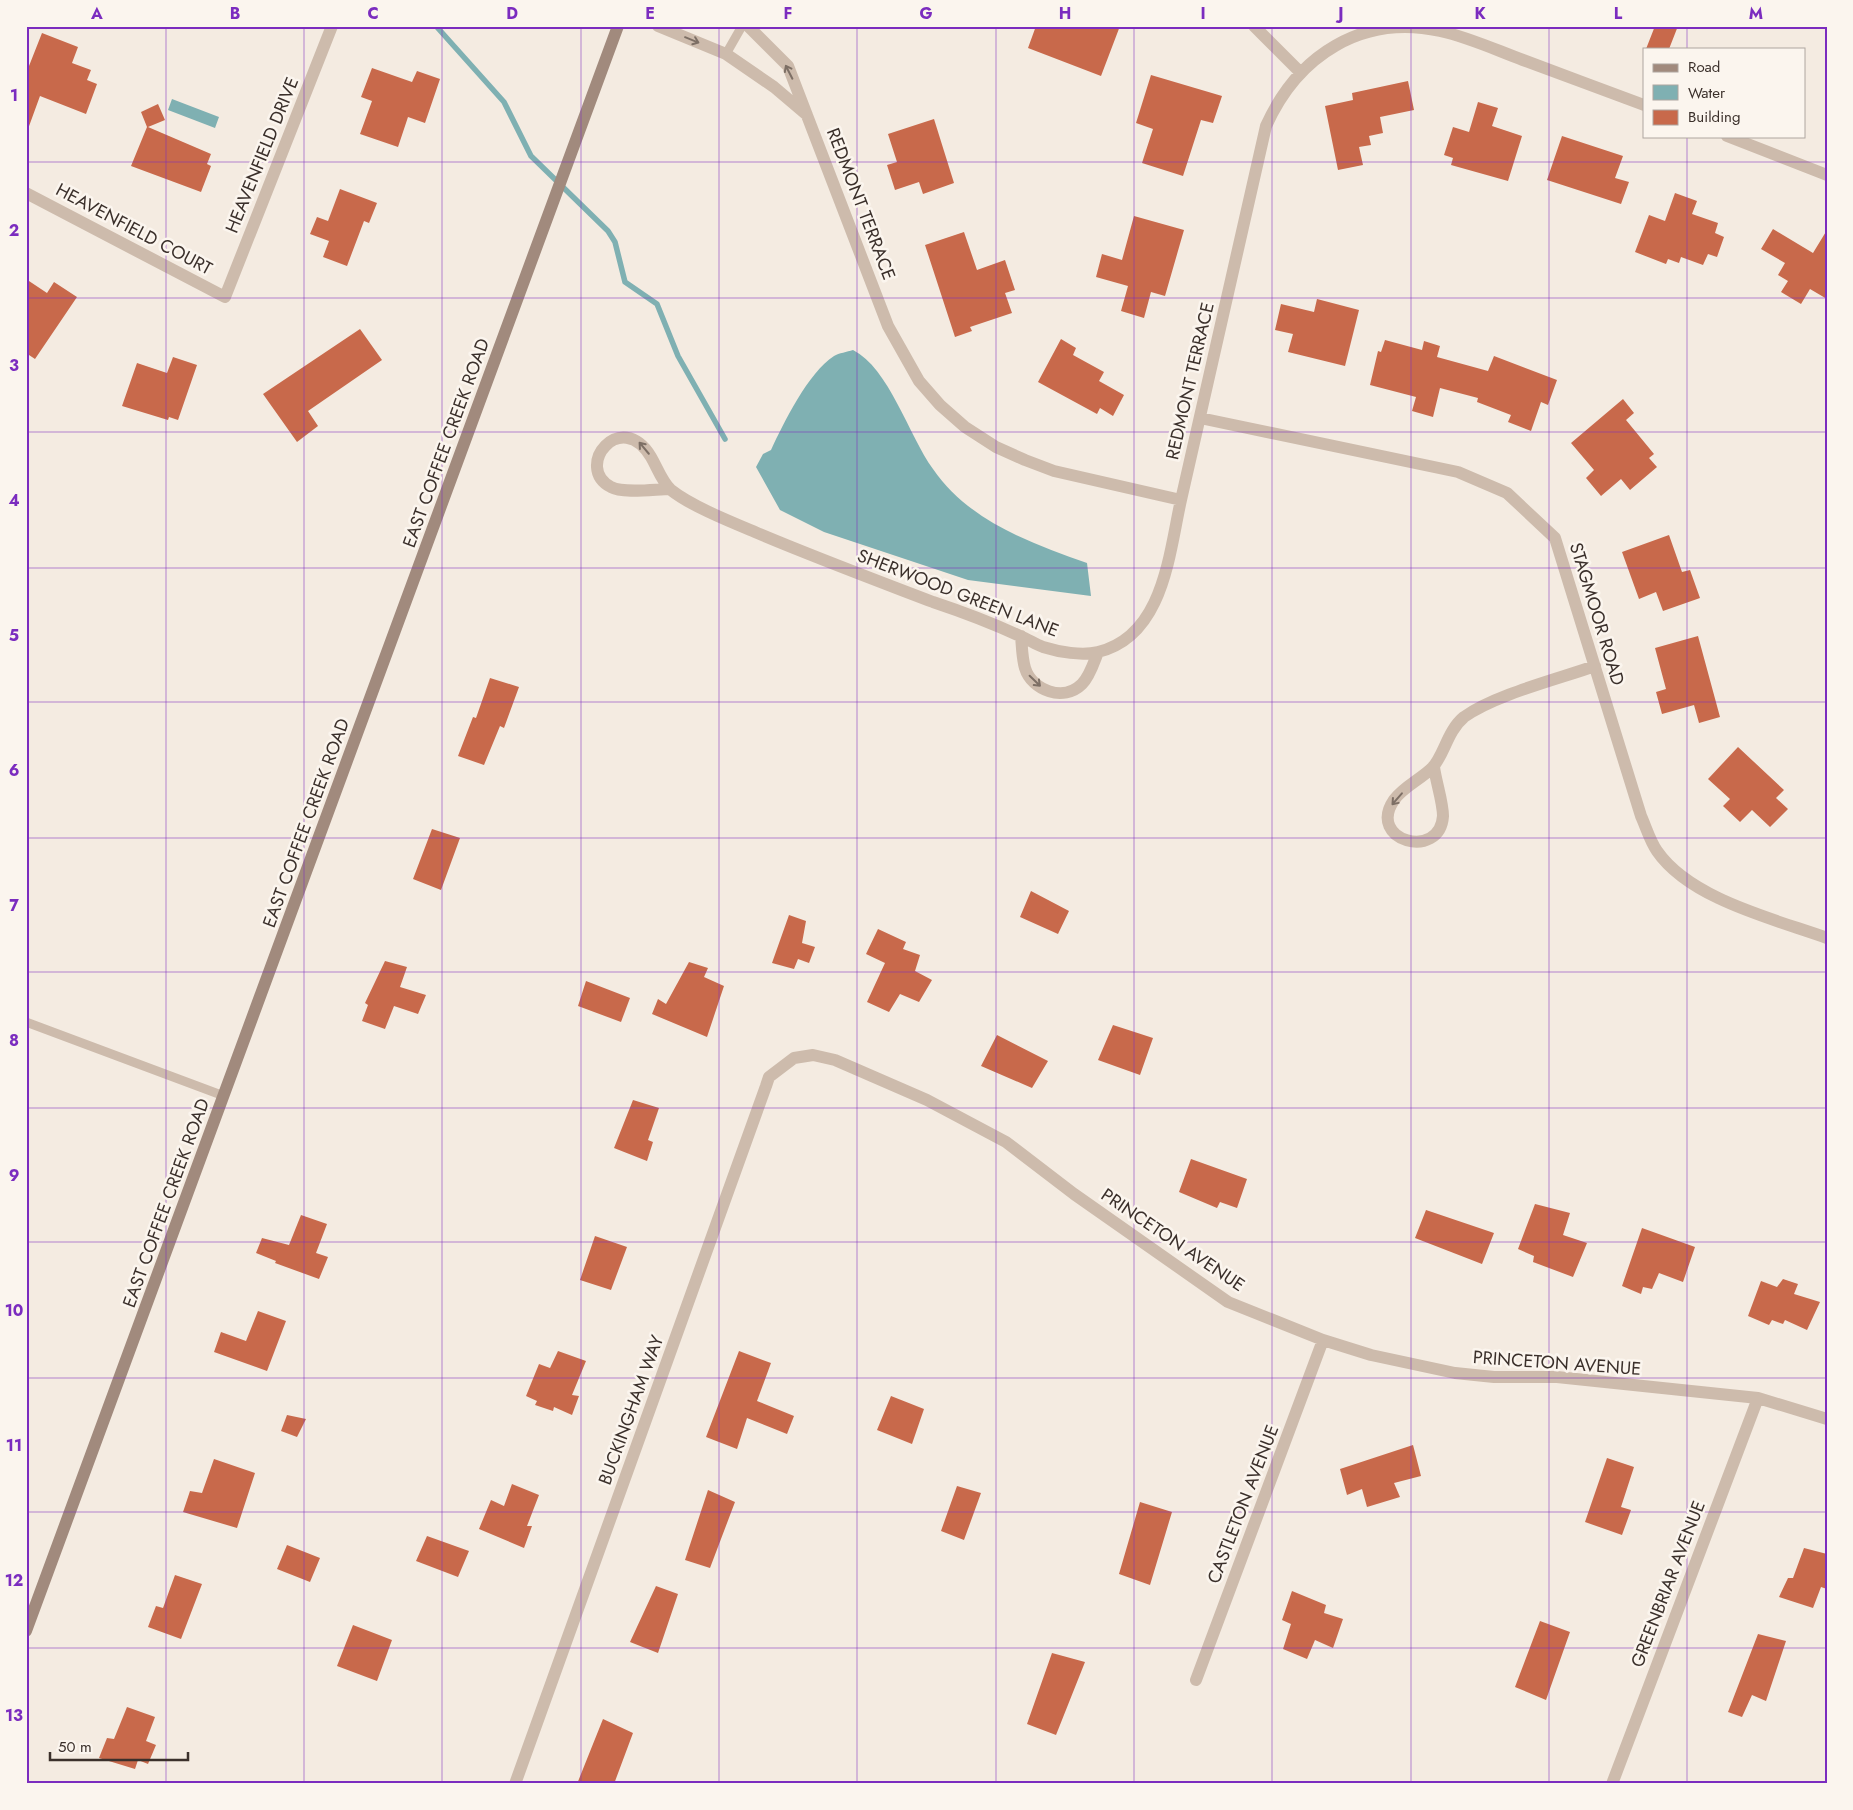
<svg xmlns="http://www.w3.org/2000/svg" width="1853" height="1810" font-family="Jost,sans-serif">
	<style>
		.water { fill: #7fb0b2 }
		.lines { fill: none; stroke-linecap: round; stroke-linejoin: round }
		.stream { stroke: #7fb0b2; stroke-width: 5.5 }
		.building { fill: #c8694b }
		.lane { stroke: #cdbbac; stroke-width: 9 }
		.street { stroke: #cdbbac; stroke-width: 12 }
		.secondary { stroke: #a18a7d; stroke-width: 12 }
		.oneway { stroke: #7d6f65 }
		.grid { fill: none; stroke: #7b2cbf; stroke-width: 1; stroke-opacity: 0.55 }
		.labels { text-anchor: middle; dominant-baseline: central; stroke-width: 5; stroke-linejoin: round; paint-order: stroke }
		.street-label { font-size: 18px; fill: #3b302b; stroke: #fbf5ee }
		.neatline { fill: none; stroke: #7b2cbf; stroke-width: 2 }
		.grid-label { font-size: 16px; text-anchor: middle; font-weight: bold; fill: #7b2cbf }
	</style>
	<rect width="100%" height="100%" fill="#f4ebe1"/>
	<path class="water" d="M172,99L219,117L215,128L168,110Z
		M853,350C889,368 909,436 933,469C969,521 1030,543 1087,563L1091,596L968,580L824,532L780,510L756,467L763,454L771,450C784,422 808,373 834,356C839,353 847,352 853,350Z"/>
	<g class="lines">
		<path class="stream" d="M436,26L504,102L531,156L608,231L615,242L625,282L657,304L678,356L725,439"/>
	</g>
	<path class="building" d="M1036,26H1120L1101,76L1028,48Z
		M1655,26H1678L1669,49H1646Z
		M42,33L78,47L72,63L91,70L87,80L97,84L86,114L40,96L28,129L26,128V65L29,66Z
		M372,68L412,82L417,71L440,79L425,123L408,117L398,147L360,134L372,101L361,97Z
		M1151,75L1222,96L1213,123L1201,120L1183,176L1142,163L1153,129L1136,123Z
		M1408,81L1414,110L1380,117L1383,133L1369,136L1371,145L1359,147L1363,165L1338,170L1325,106L1353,100L1352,93Z
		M1478,102L1498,108L1492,126L1522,136L1508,181L1451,165L1453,158L1444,155L1453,127L1469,132Z
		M158,104L165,120L148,127L211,154L207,164L211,166L201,192L131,166L147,127L141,112Z
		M934,119L954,183L923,194L919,182L895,190L887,165L897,162L888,134Z
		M1562,136L1623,156L1615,178L1629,182L1621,204L1547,180Z
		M340,189L377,203L369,223L364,221L347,266L323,257L329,241L310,234L317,217L328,221Z
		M1675,193L1697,201L1692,214L1718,223L1715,233L1724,237L1717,257L1708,254L1703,265L1681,257L1679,263L1668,259L1666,264L1635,252L1649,215L1665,221Z
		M1134,216L1184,230L1165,296L1151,292L1144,318L1121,311L1128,286L1096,277L1102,254L1122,260Z
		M1773,229L1813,253L1827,230V299L1810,289L1801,304L1781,292L1788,281L1778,275L1785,263L1761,249Z
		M964,232L977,270L1005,260L1015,290L1005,293L1012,313L970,327L972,331L955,337L925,245Z
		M26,279L47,293L54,282L77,297L35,359L26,353Z
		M1317,299L1359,310L1345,366L1288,352L1293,334L1275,330L1281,304L1314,312Z
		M360,329L382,360L308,411L318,426L297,442L263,394Z
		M1061,339L1076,348L1073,355L1104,372L1099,381L1124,395L1113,416L1100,408L1097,414L1038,382Z
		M1385,340L1422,350L1424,341L1440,346L1437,357L1488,371L1494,356L1557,380L1548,405L1541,402L1531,431L1508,422L1511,415L1477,402L1478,398L1440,388L1433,417L1412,411L1416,397L1370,385L1378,351L1381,352Z
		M173,357L197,365L178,420L169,417L168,420L122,406L137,363L167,373Z
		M1623,399L1634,413L1626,420L1654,454L1649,458L1657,467L1630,490L1621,479L1601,496L1586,478L1594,470L1571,443Z
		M1669,535L1682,572L1690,570L1700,598L1663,611L1656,592L1639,599L1622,552Z
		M1698,636L1720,717L1699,723L1694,705L1662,714L1656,692L1666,689L1655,648Z
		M490,678L519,687L504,728L500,726L484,765L458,756L473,717L476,718Z
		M1738,747L1784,790L1776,798L1788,809L1770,827L1752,810L1740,822L1723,806L1730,799L1708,779Z
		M432,829L460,838L441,890L413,879Z
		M1031,891L1069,911L1058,934L1020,917Z
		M789,915L806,921L802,943L815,947L809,963L798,959L794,969L772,963Z
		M878,929L906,942L903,949L920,955L915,971L932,980L919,1002L900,994L889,1012L867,1002L885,963L866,954Z
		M385,961L407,967L400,987L426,995L418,1014L394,1006L385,1029L362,1021L368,1005L365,1003Z
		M689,962L708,968L704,977L724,986L707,1037L652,1014L658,999L666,1004Z
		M586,981L630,998L621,1022L578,1006Z
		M1113,1025L1153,1038L1140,1075L1098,1060Z
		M997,1035L1048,1061L1032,1088L981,1066Z
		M633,1100L659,1108L648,1140L653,1142L647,1161L614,1148Z
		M1191,1159L1247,1179L1237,1208L1220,1202L1217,1208L1179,1192Z
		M1535,1204L1570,1213L1563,1235L1587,1243L1573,1277L1533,1262L1534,1256L1518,1249Z
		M1426,1210L1494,1233L1482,1264L1415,1238Z
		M301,1215L327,1224L316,1253L328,1257L319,1279L275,1263L276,1261L256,1253L262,1238L289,1245Z
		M1642,1228L1695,1247L1683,1282L1659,1273L1652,1289L1643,1287L1641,1294L1622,1286Z
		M595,1236L627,1247L611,1290L580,1280Z
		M1783,1279L1798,1284L1794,1294L1820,1302L1807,1330L1785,1320L1783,1324L1772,1320L1769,1325L1748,1316L1761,1281L1777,1287Z
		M258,1311L286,1321L267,1371L214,1352L221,1332L246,1341Z
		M558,1351L586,1361L572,1395L579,1396L572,1415L554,1407L553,1411L535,1405L537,1401L526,1396L539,1364L550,1368Z
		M739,1351L771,1363L757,1401L794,1416L787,1434L747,1418L737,1449L706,1437Z
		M891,1396L924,1409L912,1444L877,1430Z
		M287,1415L306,1419L297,1437L281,1431Z
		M1413,1445L1421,1476L1394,1483L1400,1497L1367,1507L1362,1489L1347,1495L1340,1469Z
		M1607,1458L1634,1467L1621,1507L1631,1510L1622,1535L1585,1522Z
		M214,1459L255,1473L237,1528L183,1512L190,1491L202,1493Z
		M512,1484L539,1495L527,1526H532L524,1548L479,1529L491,1500L504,1506Z
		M957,1486L981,1493L964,1540L941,1531Z
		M708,1490L735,1502L710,1568L685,1560Z
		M1140,1502L1172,1512L1150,1585L1119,1574Z
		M427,1536L469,1551L458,1577L416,1561Z
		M287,1545L320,1558L310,1582L277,1569Z
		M1804,1548L1827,1554V1589L1821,1587L1813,1608L1779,1597L1788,1578H1793Z
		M175,1575L202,1584L181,1639L148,1627L156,1606L163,1608Z
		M656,1586L678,1594L658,1653L630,1642Z
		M1292,1591L1326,1605L1324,1613L1343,1619L1333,1648L1315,1640L1307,1659L1283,1649L1291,1624L1282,1620Z
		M1540,1621L1570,1632L1546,1700L1515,1687Z
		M353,1625L392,1640L377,1681L337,1666Z
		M1758,1634L1786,1641L1766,1701L1752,1695L1742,1717L1728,1712Z
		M1052,1653L1085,1662L1056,1735L1027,1724Z
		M127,1707L155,1717L146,1741L156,1745L148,1764L138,1760L135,1769L99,1758L107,1738L114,1739Z
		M603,1719L633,1733L614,1784H577Z"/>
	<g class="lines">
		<path class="lane" d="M726,54L742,26
			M26,1022L224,1096"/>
		<path class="street" d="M658,26L726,54L774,87L807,115
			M748,26L788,66L888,326L919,381L940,405L965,427L996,447L1025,460L1054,471L1181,500L1266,126C1298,55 1362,14 1440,31C1468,37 1496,50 1523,60C1563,75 1604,90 1644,105
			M1254,26L1300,72
			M1727,136L1827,175
			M26,193L225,297L332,26
			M1200,418L1458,472L1507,493L1555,538L1641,816C1646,827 1650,841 1657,851C1690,899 1774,919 1827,938
			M670,489C656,489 623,494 611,487C573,467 621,407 651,457C657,467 662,482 671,490C691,506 731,522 755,532C814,557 873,579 933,602C963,612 992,623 1020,636C1028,639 1035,644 1043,647C1059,652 1082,656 1098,652C1164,636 1169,553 1181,500
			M1021,636C1022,646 1022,658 1025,668C1032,691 1064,702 1082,684C1090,676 1094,662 1098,652
			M1434,767C1436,782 1443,802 1443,816C1440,861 1366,841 1394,800C1403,787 1421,779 1432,768C1444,756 1447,731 1464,717C1494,695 1558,679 1595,666
			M1196,1680L1323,1340
			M515,1784L766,1086L769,1077L794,1058L813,1055L835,1060L927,1100L1006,1142L1074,1194L1228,1302L1323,1340L1371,1355L1455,1373L1494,1377H1557L1758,1398L1827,1419
			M1612,1784L1758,1398"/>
		<path class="secondary" d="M26,1631L618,26"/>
	</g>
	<defs><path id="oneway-shaft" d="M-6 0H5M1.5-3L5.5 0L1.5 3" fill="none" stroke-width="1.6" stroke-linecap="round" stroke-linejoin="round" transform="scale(1.25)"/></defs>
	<g class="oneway">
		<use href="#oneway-shaft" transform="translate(692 40) rotate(22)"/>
		<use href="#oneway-shaft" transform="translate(789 72) rotate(-117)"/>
		<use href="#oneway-shaft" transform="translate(644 448) rotate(-130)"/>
		<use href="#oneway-shaft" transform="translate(1035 681) rotate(44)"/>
		<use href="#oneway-shaft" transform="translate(1397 799) rotate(131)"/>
	</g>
	<path class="grid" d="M166,26V1784M304,26V1784M442,26V1784M581,26V1784M719,26V1784M857,26V1784M996,26V1784M1134,26V1784M1272,26V1784M1411,26V1784M1549,26V1784M1687,26V49M1687,136V1784M26,162H1827M26,298H1827M26,432H1827M26,568H1827M26,702H1827M26,838H1827M26,972H1827M26,1108H1827M26,1242H1827M26,1378H1827M26,1512H1827M26,1648H1827"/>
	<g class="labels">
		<g class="street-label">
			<text transform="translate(262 155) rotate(-68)">HEAVENFIELD DRIVE</text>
			<text transform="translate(861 204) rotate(69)">REDMONT TERRACE</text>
			<text transform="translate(134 229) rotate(28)">HEAVENFIELD COURT</text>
			<text transform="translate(1190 381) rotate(-77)">REDMONT TERRACE</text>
			<text transform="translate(446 443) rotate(-70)">EAST COFFEE CREEK ROAD</text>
			<text transform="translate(958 593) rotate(21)">SHERWOOD GREEN LANE</text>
			<text transform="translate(1597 614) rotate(73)">STAGMOOR ROAD</text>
			<text transform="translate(306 823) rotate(-70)">EAST COFFEE CREEK ROAD</text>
			<text transform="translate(166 1203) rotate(-70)">EAST COFFEE CREEK ROAD</text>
			<text transform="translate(1173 1240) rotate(34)">PRINCETON AVENUE</text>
			<text transform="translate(1557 1363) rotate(4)">PRINCETON AVENUE</text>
			<text transform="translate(631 1410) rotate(-70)">BUCKINGHAM WAY</text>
			<text transform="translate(1243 1504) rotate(-69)">CASTLETON AVENUE</text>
			<text transform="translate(1668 1584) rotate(-69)">GREENBRIAR AVENUE</text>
		</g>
	</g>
	<rect width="1853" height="1810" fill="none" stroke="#fbf5ee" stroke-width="55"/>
	<rect x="1643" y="48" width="162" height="90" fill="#fbf5ee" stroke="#aea6a0"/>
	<rect x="1653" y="64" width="25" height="8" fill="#a18a7d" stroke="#aea6a0"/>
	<text x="1688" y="72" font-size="15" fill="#3b302b">Road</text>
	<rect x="1653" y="85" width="25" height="15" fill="#7fb0b2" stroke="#aea6a0"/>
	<text x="1688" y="98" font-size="15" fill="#3b302b">Water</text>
	<rect x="1653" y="110" width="25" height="15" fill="#c8694b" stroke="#aea6a0"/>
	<text x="1688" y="122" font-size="15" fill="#3b302b">Building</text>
	<path d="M50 1752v8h138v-8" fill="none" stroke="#3b302b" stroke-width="2.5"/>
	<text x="58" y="1752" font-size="15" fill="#3b302b" stroke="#fbf5ee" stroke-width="4" paint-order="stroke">50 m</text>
	<rect x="28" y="28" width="1798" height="1754" class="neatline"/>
	<g class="grid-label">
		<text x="97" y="19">A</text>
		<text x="235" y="19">B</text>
		<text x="373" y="19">C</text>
		<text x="512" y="19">D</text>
		<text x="650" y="19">E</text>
		<text x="788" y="19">F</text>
		<text x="926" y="19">G</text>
		<text x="1065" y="19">H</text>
		<text x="1203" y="19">I</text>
		<text x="1341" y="19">J</text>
		<text x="1480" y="19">K</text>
		<text x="1618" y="19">L</text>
		<text x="1756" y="19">M</text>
		<text x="14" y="101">1</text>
		<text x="14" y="236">2</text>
		<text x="14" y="371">3</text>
		<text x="14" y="506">4</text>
		<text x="14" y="641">5</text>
		<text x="14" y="776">6</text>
		<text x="14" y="911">7</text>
		<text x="14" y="1046">8</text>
		<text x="14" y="1181">9</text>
		<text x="14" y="1316">10</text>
		<text x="14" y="1451">11</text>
		<text x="14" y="1586">12</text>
		<text x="14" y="1721">13</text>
	</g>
</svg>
